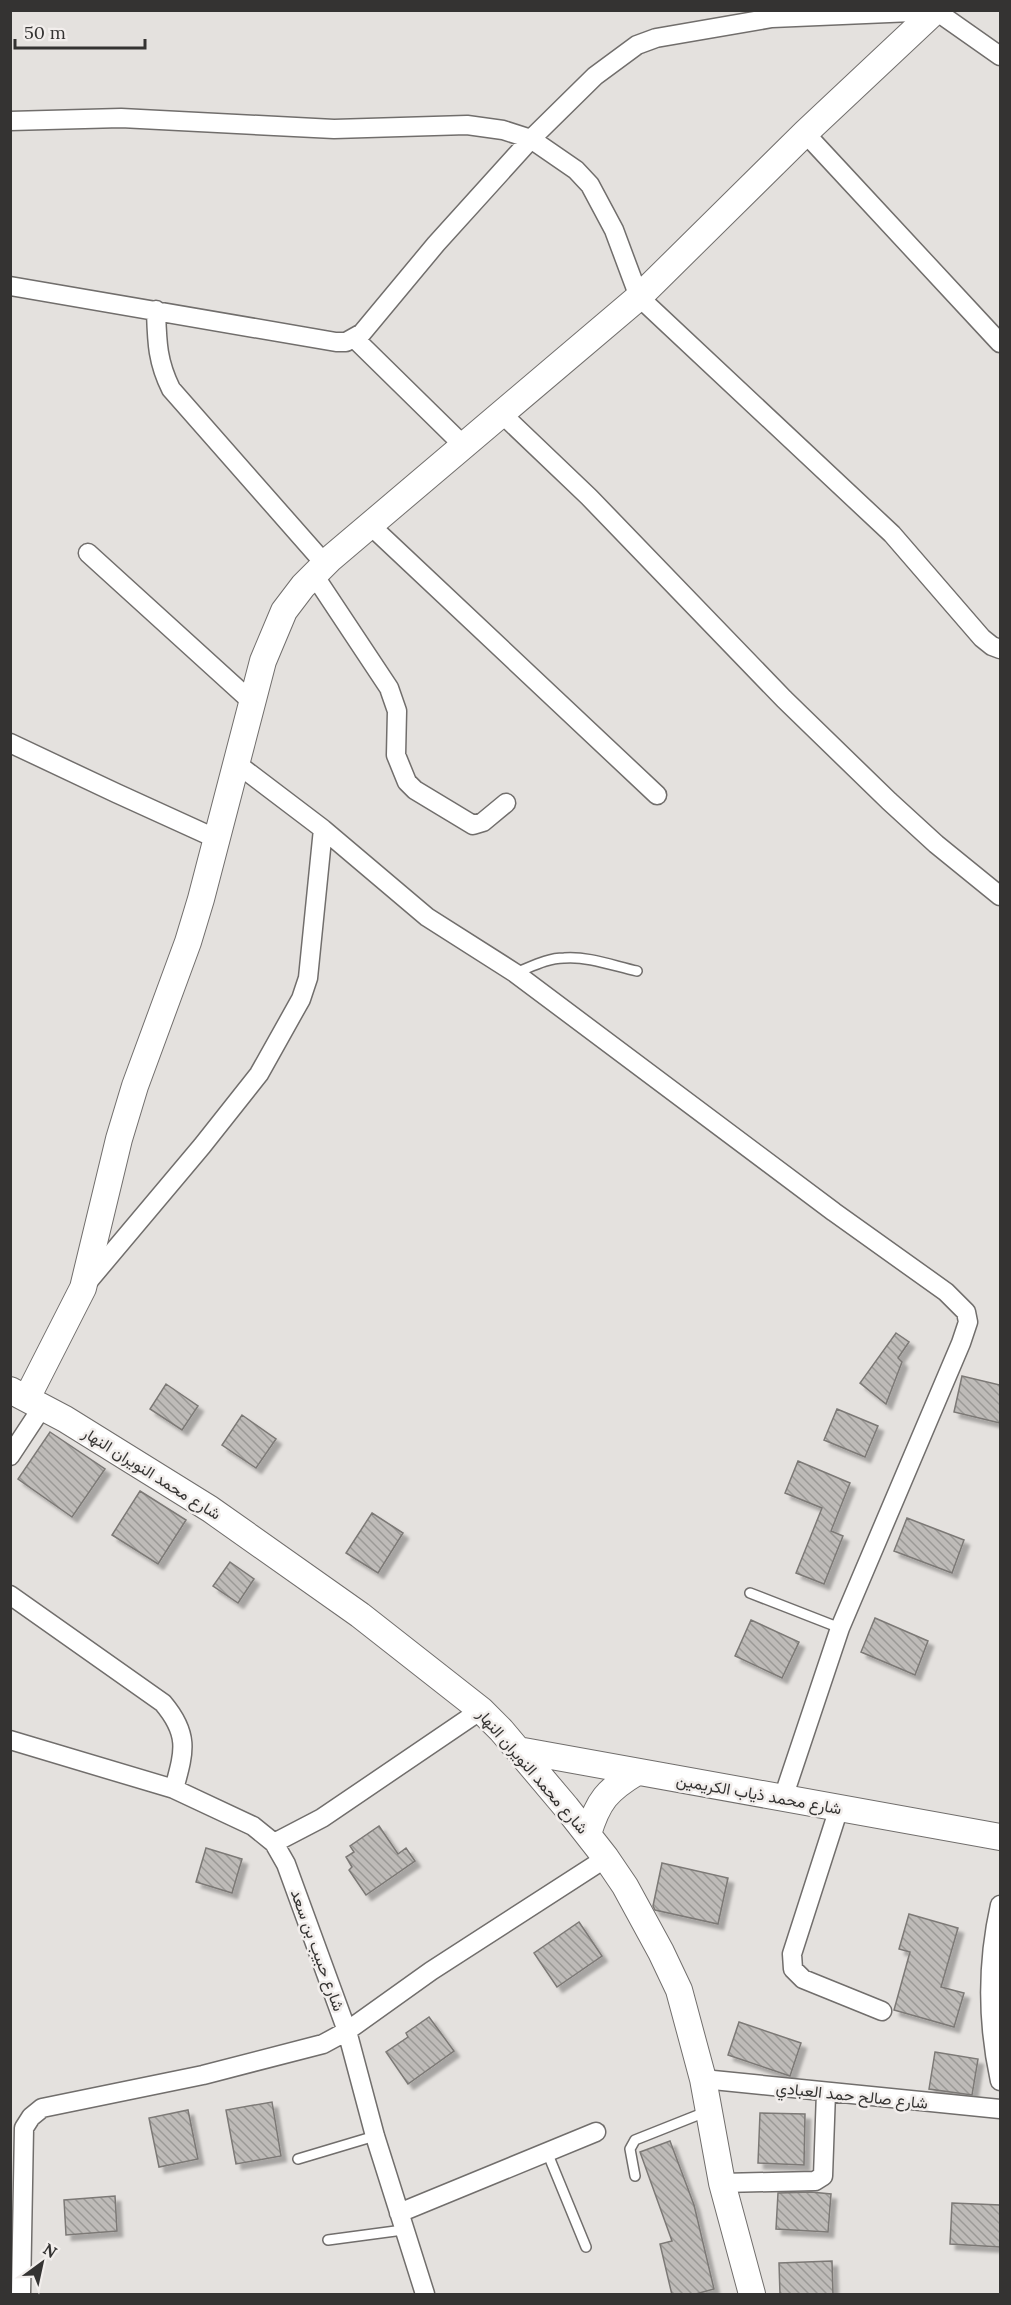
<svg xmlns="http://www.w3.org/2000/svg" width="1011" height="2305" font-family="Lora,Vazirmatn,serif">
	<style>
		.building { fill: url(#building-back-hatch); stroke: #7c7976; stroke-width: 1.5; filter: url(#shadow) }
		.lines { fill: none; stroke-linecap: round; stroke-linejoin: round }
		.lane-casing { stroke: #716e6c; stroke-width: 12 }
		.street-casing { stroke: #716e6c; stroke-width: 21 }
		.secondary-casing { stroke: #716e6c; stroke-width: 28 }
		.lane { stroke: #fff; stroke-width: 9 }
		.street { stroke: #fff; stroke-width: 18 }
		.secondary { stroke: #fff; stroke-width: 26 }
		.labels { text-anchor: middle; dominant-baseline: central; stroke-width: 5; stroke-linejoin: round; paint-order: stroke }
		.street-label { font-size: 16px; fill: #343332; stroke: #f2eeec }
	</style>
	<defs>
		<pattern id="building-back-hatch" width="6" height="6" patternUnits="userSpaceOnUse" patternTransform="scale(1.5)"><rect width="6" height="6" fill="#bebbb8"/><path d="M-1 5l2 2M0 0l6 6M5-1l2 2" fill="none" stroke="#9b9996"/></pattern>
		<filter id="shadow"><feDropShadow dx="5.5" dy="5.5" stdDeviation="1.5" flood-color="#0004"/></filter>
	</defs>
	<rect width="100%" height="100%" fill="#e4e1de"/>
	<path class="building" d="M896,1333L909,1342L898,1358L902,1362L886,1404L860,1383Z
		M962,1376L1000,1385V1423L954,1412Z
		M166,1384L198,1406L182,1430L150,1409Z
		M837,1409L878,1426L865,1457L824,1440Z
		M242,1415L276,1439L256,1468L222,1445Z
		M50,1432L105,1469L72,1517L18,1479Z
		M798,1461L850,1483L831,1531L843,1536L824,1584L796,1573L822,1508L785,1493Z
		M140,1491L186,1520L158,1564L112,1535Z
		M372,1513L403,1533L378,1573L346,1553Z
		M907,1518L964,1540L952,1573L894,1551Z
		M230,1562L254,1579L238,1603L213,1586Z
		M875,1618L928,1641L915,1675L861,1652Z
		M751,1620L799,1642L782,1678L735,1656Z
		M379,1826L398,1854L406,1848L415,1861L366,1895L349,1870L352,1867L346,1857L354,1852L350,1846Z
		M206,1848L242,1859L232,1893L196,1882Z
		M662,1863L728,1878L718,1924L655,1910L653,1906Z
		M909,1914L958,1928L941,1987L964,1993L954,2027L894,2010L910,1952L899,1949Z
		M579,1922L602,1956L557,1987L534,1953Z
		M429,2017L454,2051L408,2084L386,2052L408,2037L406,2033Z
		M739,2022L801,2043L790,2076L728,2055Z
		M935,2052L978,2059L972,2095L929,2089Z
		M272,2102L281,2156L236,2164L226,2110Z
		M188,2110L198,2159L159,2167L149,2118Z
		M760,2113L805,2114L804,2165L758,2163Z
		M670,2141L694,2205L714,2289L692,2295H672L660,2244L672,2241L640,2152Z
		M811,2192L831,2194L828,2232L776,2229L778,2193Z
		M115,2196L117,2231L66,2235L64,2200Z
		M952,2203L1000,2205V2247L950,2244Z
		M832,2261L833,2295H780L779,2263Z"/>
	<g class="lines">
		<defs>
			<path id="lane" d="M515,973C531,967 547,958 564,958C588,956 614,966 637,971
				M750,1593L840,1628
				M547,2152L586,2247
				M298,2159L375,2136
				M635,2176L630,2149L635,2140L708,2111
				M328,2240L403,2230"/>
			<path id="street" d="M10,121L121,118L334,129L467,125L503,130L531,139L576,170L590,185L614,230L639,297L892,534L982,638L992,646L1000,649
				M805,133L1000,343
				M10,286L336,342H346L362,333L436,244L531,139L595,76L637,45L656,38L772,18L936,11L1000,56
				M156,310C157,341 157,361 171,389L325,564
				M355,339L463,445
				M501,413L589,497L784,699L889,801L936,844L1000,896
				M370,525L657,795
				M88,553L252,702
				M314,575L389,688L397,711L396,755L407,782L415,790L473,825L483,822L506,803
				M10,743L116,793L217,839
				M236,763L323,829L427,917L515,973L834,1212L946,1292L966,1312L968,1322L961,1343L840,1628L783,1798
				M86,1284L202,1146L259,1074L301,999L308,978L323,829
				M10,1456L43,1406
				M10,1595L163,1703C190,1735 184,1752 174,1789
				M10,1740L174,1789L253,1826L274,1843
				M839,1808L792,1954L793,1969L803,1979L882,2011
				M1000,1905C987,1963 987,2022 1000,2081
				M703,2079L1000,2109
				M722,2183L815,2181L823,2176L826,2092
				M399,2213L596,2132
				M21,2294L24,2128L31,2117L42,2108L203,2075L323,2044L347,2031L431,1971L606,1858
				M425,2294L375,2136L347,2031L286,1864L274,1843L322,1818L481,1710"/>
			<path id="secondary" d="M10,1390L65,1419L210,1509L360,1615L481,1710L501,1730L566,1807L606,1858L625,1886L661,1952L679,1990L703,2079L722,2183L752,2294
				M27,1398L83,1288L119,1139L135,1086L188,942L201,899L263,661L284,611L303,586L330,559L639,297L805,133L936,10
				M518,1750L1000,1837
				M588,1834C598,1801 607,1790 637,1772"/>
		</defs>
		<use href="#lane" class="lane-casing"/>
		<use href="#street" class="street-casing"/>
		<use href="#secondary" class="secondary-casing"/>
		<use href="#lane" class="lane"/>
		<use href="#street" class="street"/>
		<use href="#secondary" class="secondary"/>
	</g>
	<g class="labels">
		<g class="street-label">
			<text transform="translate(152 1473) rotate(32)">شارع محمد النويران النهار</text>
			<text transform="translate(533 1771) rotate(49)">شارع محمد النويران النهار</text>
			<text transform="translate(759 1794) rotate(10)">شارع محمد ذياب الكريمين</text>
			<text transform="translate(318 1950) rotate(70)">شارع حبيب بن سعد</text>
			<text transform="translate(852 2095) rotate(6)">شارع صالح حمد العبادي</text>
		</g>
	</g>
	<rect width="1011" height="2305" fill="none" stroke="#343332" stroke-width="24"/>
	<g transform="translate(42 2263) rotate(33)" stroke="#f2eeec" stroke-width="4.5" paint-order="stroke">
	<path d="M0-4.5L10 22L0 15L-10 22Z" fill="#343332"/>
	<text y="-9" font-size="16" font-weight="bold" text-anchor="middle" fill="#343332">N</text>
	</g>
	<path d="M15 39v9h130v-9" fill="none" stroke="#343332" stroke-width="3"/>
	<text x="24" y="39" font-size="18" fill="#343332" stroke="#f2eeec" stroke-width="4.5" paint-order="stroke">50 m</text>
</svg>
